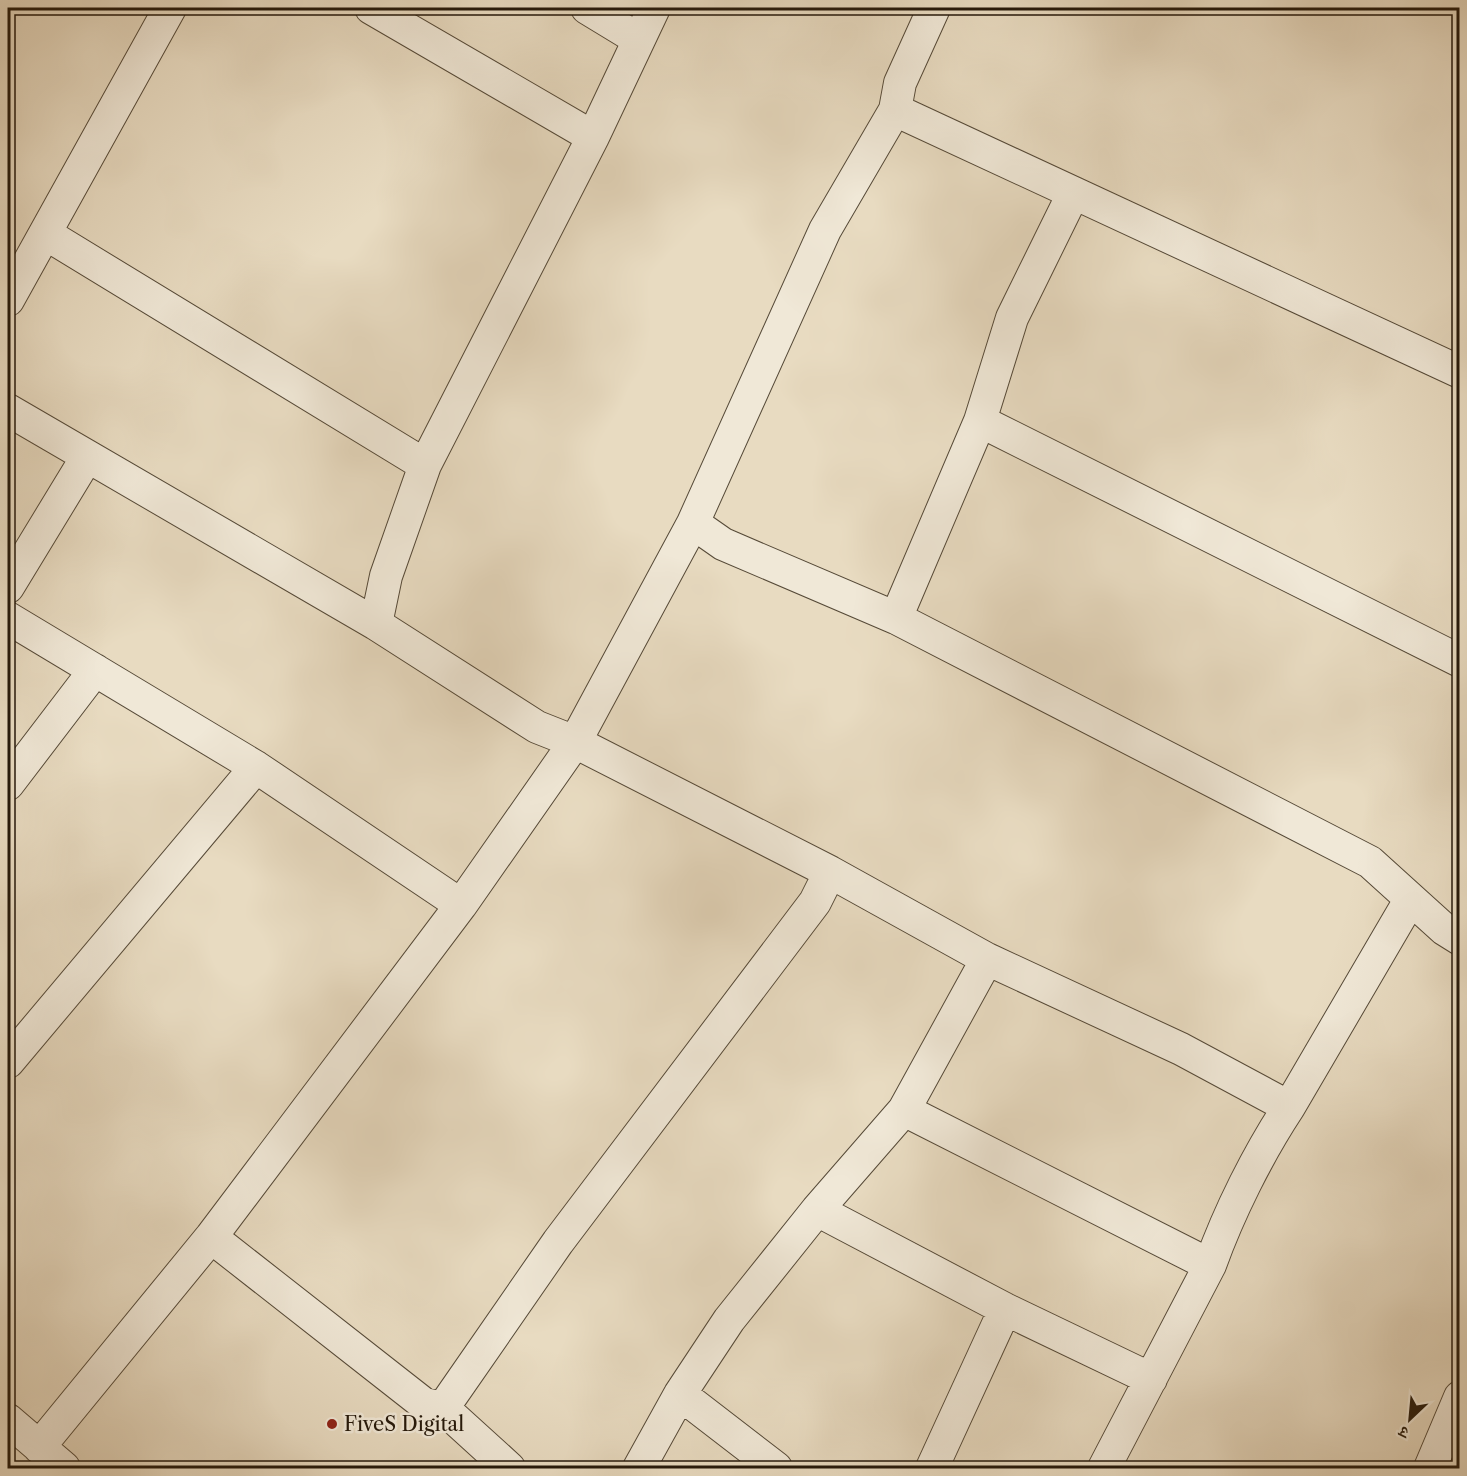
<svg xmlns="http://www.w3.org/2000/svg" width="1467" height="1476" font-family="'Libre Caslon Text','Noto Serif Devanagari',serif">
	<style>
		.lines { fill: none; stroke-linecap: round; stroke-linejoin: round }
		.minor-casing { stroke: #564a38; stroke-width: 34 }
		.minor { stroke: #f0e8d7; stroke-width: 32 }
		.poi-dot { fill: #8f2418; stroke: #f0e8d7; stroke-width: 2 }
		.labels { text-anchor: middle; dominant-baseline: central; stroke-width: 5; stroke-linejoin: round; paint-order: stroke }
		.poi-label { font-size: 20px; fill: #25190b; stroke: #f0e8d7; text-anchor: start }
	</style>
	<rect width="100%" height="100%" fill="#e8dbc1"/>
	<filter id="stains"><feTurbulence type="fractalNoise" baseFrequency=".00333" numOctaves="4"/><feColorMatrix values="0 0 0 0 .2 0 0 0 0 .09 0 0 0 0 .02 0 0 0 .5 -.17"/></filter>
	<radialGradient id="worn" r=".72"><stop offset=".6" stop-color="#630" stop-opacity="0"/><stop offset="1" stop-color="#630" stop-opacity=".3"/></radialGradient>
	<g class="lines">
		<defs>
			<path id="minor" d="M371,8L593,137
				M587,8L638,39
				M895,110L1460,372
				M46,234L425,465
				M8,300L170,8
				M8,410L376,624L537,727L575,742L830,872L987,959
				M980,421L1460,661
				M693,523L723,544L896,618L1370,862L1444,929L1460,939
				M8,587L87,457
				M8,618L256,767L461,905
				M896,618L980,421L1012,318L1073,194
				M376,624L386,576L425,465L593,137L654,8
				M8,784L95,670
				M8,1062L256,767
				M904,1110L1210,1265
				M817,1210L1005,1309L1151,1379
				M211,1237L424,1404L443,1408L509,1468
				M680,1394L776,1468
				M443,1408L558,1242L815,902L830,872
				M8,1420L64,1468
				M39,1447L211,1237L461,905L575,742L693,523L825,230L895,110L900,83L934,8
				M639,1468L680,1394L729,1320L817,1210L904,1110L987,959L1181,1049L1289,1107
				M932,1468L1005,1309
				M1104,1468L1210,1265C1229,1212 1258,1154 1289,1107L1410,900
				M1430,1468L1460,1397"/>
		</defs>
		<use href="#minor" class="minor-casing"/>
		<use href="#minor" class="minor"/>
	</g>
	<circle class="poi-dot" cx="332" cy="1424" r="6"/>
	<g class="labels">
		<g class="poi-label">
			<text x="344" y="1424">FiveS Digital</text>
		</g>
	</g>
	<rect width="1467" height="1476" fill="none" stroke="#e8dbc1" stroke-width="30"/>
	<rect x="9" y="9" width="1449" height="1458" fill="none" stroke="#25190b" stroke-width="3"/>
	<rect x="15" y="15" width="1437" height="1446" fill="none" stroke="#25190b" stroke-width="1.5"/>
	<g transform="translate(1410 1419) rotate(206)" stroke="#f0e8d7" stroke-width="4.5" paint-order="stroke">
	<path d="M0-4.5L10 22L0 15L-10 22Z" fill="#25190b"/>
	<text y="-9" font-size="16" font-weight="bold" text-anchor="middle" fill="#25190b">उ</text>
	</g>
	<rect width="100%" height="100%" filter="url(#stains)"/>
	<rect width="100%" height="100%" fill="url(#worn)"/>
</svg>
